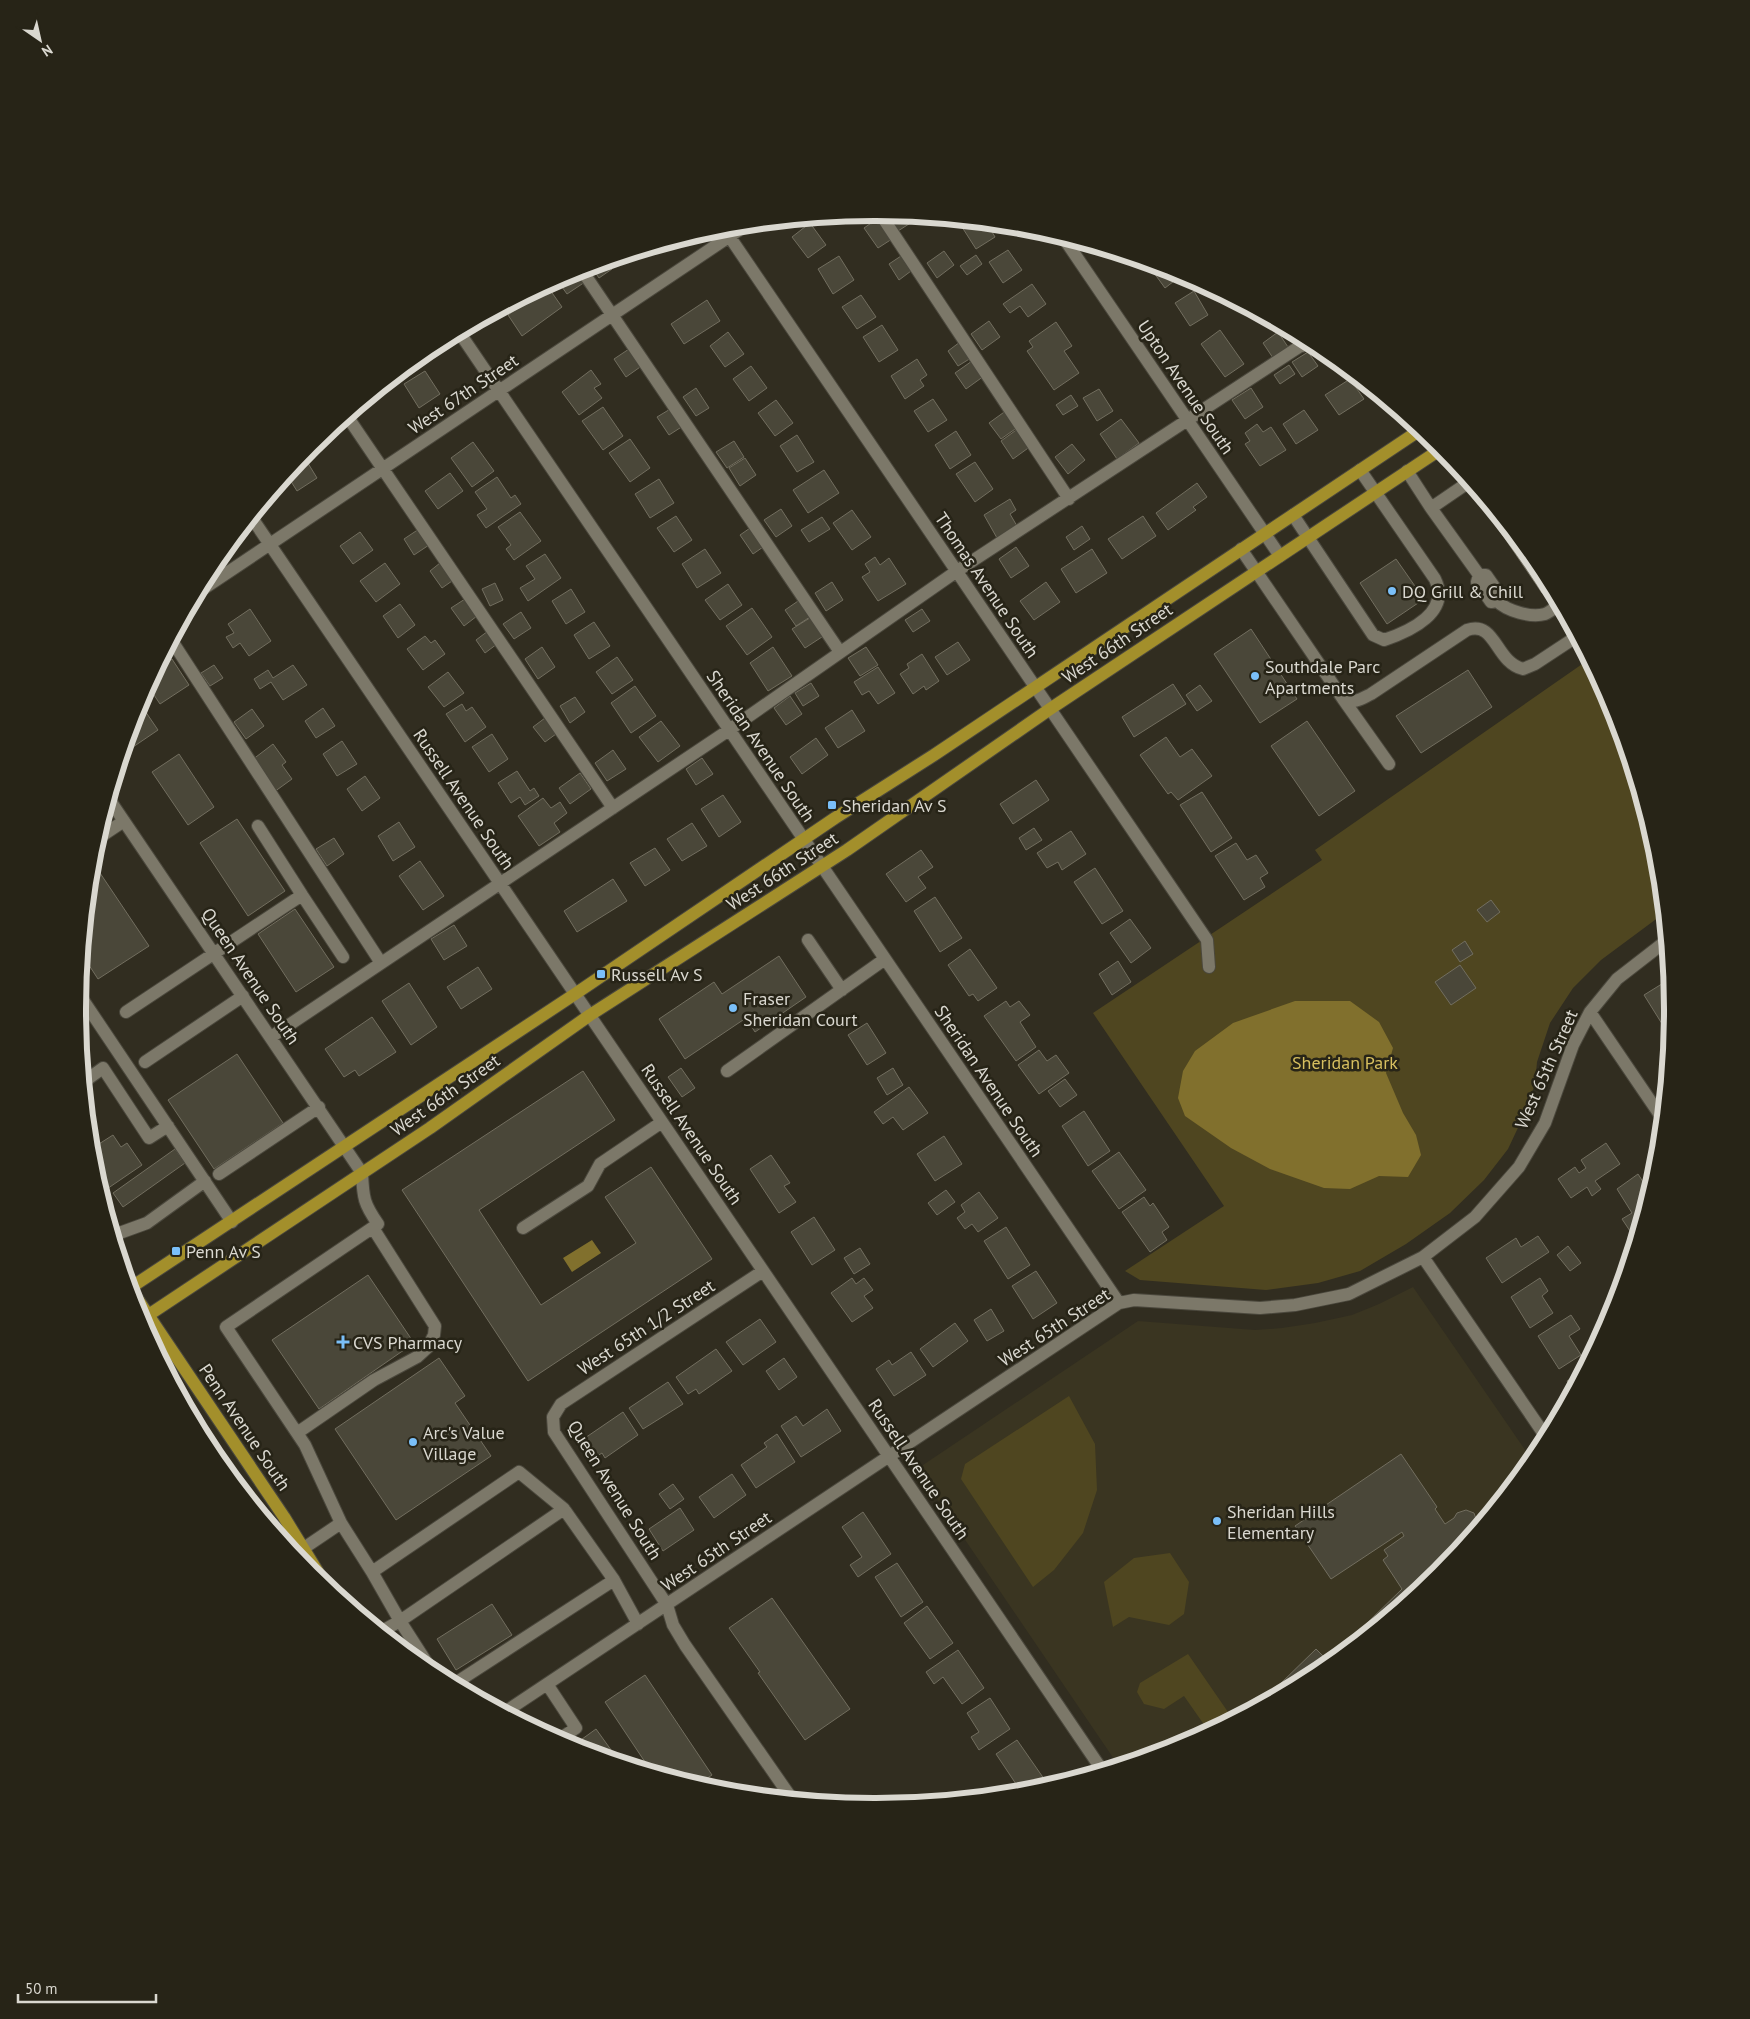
<svg xmlns="http://www.w3.org/2000/svg" width="1750" height="2019" font-family="'PT Sans',sans-serif">
	<style>
		.built { fill: #3a3521 }
		.green { fill: #4f4620 }
		.water { fill: #81702d }
		.building { fill: #4a4739; stroke: #726e5f }
		.lines { fill: none; stroke-linecap: round; stroke-linejoin: round }
		.minor-casing { stroke: #4b483d; stroke-width: 14 }
		.major-casing { stroke: #4b483d; stroke-width: 14 }
		.minor { stroke: #7c7869; stroke-width: 12 }
		.major { stroke: #a38f2b; stroke-width: 12 }
		.poi-dot { fill: #7abff8; stroke: #272417; stroke-width: 2 }
		.labels { text-anchor: middle; dominant-baseline: central; stroke-width: 5; stroke-linejoin: round; paint-order: stroke }
		.street-label { font-size: 18px; fill: #dad8d0; stroke: #272417 }
		.poi-label { font-size: 18px; fill: #dad8d0; stroke: #272417; text-anchor: start }
		.park-label { font-size: 18px; fill: #d7bf5f; stroke: #272417 }
		.rim { fill: none; stroke: #dad8d0; stroke-width: 6 }
	</style>
	<rect width="100%" height="100%" fill="#312d20"/>
	<path class="built" d="M1413,1287L1532,1460L1439,1574L1318,1673L1180,1746L1118,1765L917,1469L1138,1321L1255,1330L1282,1328L1315,1323L1352,1315L1379,1304Z"/>
	<path class="green" d="M1588,660L1612,705L1657,854L1663,914L1601,960L1573,988L1550,1023L1537,1062L1535,1084L1524,1115L1508,1149L1484,1180L1450,1213L1406,1244L1360,1271L1318,1283L1266,1290L1140,1280L1125,1271L1224,1206L1093,1013L1322,860L1315,850Z
		M1069,1396L1095,1444L1097,1490L1083,1533L1054,1570L1033,1587L961,1479L965,1464Z
		M1170,1553L1189,1582L1184,1614L1169,1625L1129,1617L1113,1627L1104,1582L1134,1558Z
		M1188,1654L1228,1712L1205,1726L1184,1696L1164,1709L1144,1704L1137,1692L1140,1683Z"/>
	<path class="water" d="M1295,1001H1350L1379,1022L1393,1048L1386,1073L1403,1113L1416,1135L1421,1155L1408,1177L1379,1176L1350,1189L1324,1188L1270,1169L1231,1148L1185,1116L1178,1098L1183,1071L1195,1051L1233,1023Z
		M592,1240L601,1253L572,1272L563,1258Z"/>
	<path class="building" d="M891,214L907,215L912,222L898,231L888,215Z
		M877,219L892,239L878,248L864,228Z
		M971,221L987,223L995,237L976,249L962,227Z
		M810,223L826,245L808,258L792,237Z
		M653,247L638,257L635,253Z
		M1008,250L1022,270L1003,283L989,262Z
		M944,251L954,265L937,278L927,263Z
		M976,255L982,264L967,275L960,266Z
		M839,256L854,280L833,294L818,269Z
		M901,256L911,271L899,280L889,264Z
		M607,262L612,269L599,278L591,266Z
		M1146,262L1180,273L1182,275L1165,288Z
		M578,270L585,282L567,294L557,280Z
		M1032,284L1046,304L1028,317L1020,306L1010,313L1003,304Z
		M548,287L562,307L522,336L508,315Z
		M1194,291L1208,315L1190,326L1175,303Z
		M861,295L876,317L857,329L842,307Z
		M707,300L720,321L684,344L671,324Z
		M989,321L1000,337L982,350L971,334Z
		M1056,322L1072,346L1064,351L1079,373L1054,390L1027,351L1033,347L1029,341Z
		M882,325L898,350L879,362L863,337Z
		M1220,330L1244,364L1225,377L1201,344Z
		M728,332L744,354L725,367L710,346Z
		M1278,332L1288,347L1273,358L1263,343Z
		M960,342L971,358L958,366L948,351Z
		M632,347L643,365L626,377L614,359Z
		M1308,352L1318,366L1302,377L1292,362Z
		M917,359L927,375L920,380L924,386L905,399L891,376Z
		M416,360L418,363L399,375L398,374Z
		M972,361L984,376L966,389L955,373Z
		M1289,365L1295,374L1280,384L1274,375Z
		M751,366L767,388L749,401L733,379Z
		M591,370L601,384L594,388L602,398L579,415L562,392Z
		M425,371L440,394L419,408L404,384Z
		M1350,379L1364,399L1339,415L1325,395Z
		M696,388L709,408L696,416L683,397Z
		M1251,388L1263,407L1245,419L1232,400Z
		M1099,389L1113,411L1097,421L1083,398Z
		M1071,395L1078,406L1063,415L1056,405Z
		M933,399L947,420L928,432L914,411Z
		M776,400L793,423L775,436L758,413Z
		M603,407L623,436L603,450L582,421Z
		M672,408L683,426L669,435L657,417Z
		M1007,410L1018,427L1001,439L989,423Z
		M1304,410L1318,430L1296,444L1283,424Z
		M1121,419L1139,443L1117,459L1100,434Z
		M1257,424L1263,432L1271,427L1286,450L1260,466L1245,444L1250,441L1245,433Z
		M1019,428L1031,446L1013,459L1001,441Z
		M956,431L971,455L950,469L935,445Z
		M797,435L814,462L797,472L780,446Z
		M630,439L650,468L630,482L609,453Z
		M734,441L744,457L727,468L716,452Z
		M473,442L494,471L472,487L451,458Z
		M1072,444L1085,460L1068,474L1055,457Z
		M303,455L317,478L297,491L287,475Z
		M745,458L756,475L740,486L729,468Z
		M975,462L993,489L975,502L956,474Z
		M824,470L839,493L808,513L793,490Z
		M450,473L463,491L438,509L425,491Z
		M497,477L511,498L515,495L521,504L486,528L477,515L487,509L475,492Z
		M659,479L674,503L650,518L635,494Z
		M1197,483L1207,497L1193,507L1196,510L1168,530L1156,513Z
		M1010,499L1016,510L1010,514L1017,526L997,538L984,515Z
		M781,509L792,526L776,537L764,520Z
		M852,510L871,537L852,550L833,523Z
		M520,512L541,541L514,560L506,549L511,545L498,527Z
		M1496,515L1538,567L1550,588L1542,593L1491,518Z
		M676,516L692,540L674,552L657,528Z
		M1143,516L1156,536L1122,559L1108,539Z
		M822,517L830,529L809,542L801,530Z
		M753,526L766,545L753,554L740,535Z
		M1082,526L1090,539L1074,550L1066,537Z
		M419,529L429,545L414,555L404,539Z
		M360,532L373,550L353,564L340,546Z
		M1016,547L1029,566L1011,578L999,559Z
		M705,549L721,573L697,588L682,564Z
		M1092,549L1107,573L1076,593L1061,569Z
		M545,554L561,578L528,601L520,588L535,579L526,566Z
		M875,557L880,565L889,558L906,584L878,601L862,577L870,572L865,564Z
		M1396,559L1424,599L1387,624L1360,583Z
		M385,563L400,584L376,602L360,581Z
		M440,563L452,581L442,588L430,571Z
		M832,582L843,600L826,611L815,593Z
		M1046,582L1060,602L1034,620L1020,601Z
		M495,583L503,600L490,606L482,589Z
		M728,584L742,605L720,620L705,600Z
		M571,589L585,612L566,624L552,601Z
		M465,599L477,616L464,626L451,608Z
		M801,599L813,615L796,626L785,610Z
		M400,604L415,625L398,638L383,616Z
		M752,608L772,637L747,655L726,626Z
		M250,609L271,641L249,656L240,643L233,648L226,637L234,633L228,624Z
		M922,609L930,621L913,632L905,620Z
		M521,612L531,628L514,639L503,624Z
		M813,616L825,635L805,648L792,629Z
		M594,622L610,646L589,659L574,635Z
		M1251,629L1297,699L1260,723L1214,654Z
		M488,631L497,644L485,653L476,640Z
		M425,636L431,643L435,640L445,654L423,670L407,649Z
		M958,642L970,660L947,675L935,657Z
		M542,647L555,667L538,679L525,659Z
		M773,647L792,676L768,691L750,663Z
		M866,647L878,665L860,676L848,658Z
		M922,654L939,681L926,690L924,686L913,694L900,674L909,668L907,664Z
		M617,657L633,680L612,694L596,672Z
		M172,659L189,685L160,704L148,686L150,682L159,676L156,671L157,669Z
		M214,665L223,678L210,686L201,673Z
		M293,665L307,685L283,700L271,682L260,689L254,679L268,670L273,678Z
		M878,667L895,693L878,704L869,691L862,695L854,682Z
		M1468,670L1492,707L1421,753L1396,716Z
		M448,672L464,693L444,707L428,687Z
		M811,683L819,696L803,706L795,693Z
		M1173,684L1186,704L1134,737L1122,717Z
		M1200,685L1212,701L1197,711L1186,695Z
		M635,686L656,716L631,733L611,703Z
		M790,696L802,714L786,725L774,708Z
		M575,697L585,712L570,723L560,706Z
		M139,702L158,730L133,747L128,739Z
		M462,704L466,711L472,707L486,727L465,742L446,714Z
		M323,708L335,726L316,738L305,721Z
		M252,709L264,726L246,739L234,722Z
		M852,710L865,731L838,748L825,728Z
		M545,718L556,734L545,742L533,727Z
		M661,721L680,746L658,762L639,737Z
		M1307,721L1355,791L1319,816L1271,746Z
		M492,734L508,759L489,772L472,747Z
		M1166,737L1180,757L1192,749L1212,776L1178,800L1171,792L1168,794L1140,755Z
		M816,738L828,755L802,774L790,757Z
		M342,741L357,764L337,776L323,754Z
		M273,744L286,762L282,765L292,779L274,792L252,760Z
		M613,750L626,769L607,781L595,763Z
		M179,754L214,807L188,825L152,772Z
		M702,758L713,774L696,785L686,769Z
		M517,771L530,791L534,788L539,796L525,805L520,797L511,803L498,783Z
		M580,773L591,789L570,804L559,788Z
		M365,776L380,798L362,811L347,789Z
		M1036,780L1049,800L1013,824L1000,804Z
		M1202,792L1232,838L1211,852L1180,805Z
		M723,795L741,822L719,837L701,809Z
		M543,798L551,808L560,802L567,813L554,823L560,832L539,846L518,816Z
		M237,819L285,891L248,916L200,843Z
		M399,822L415,847L393,861L378,836Z
		M692,823L707,846L682,861L667,839Z
		M1034,828L1042,840L1026,850L1019,838Z
		M1071,831L1086,854L1062,870L1058,862L1047,868L1037,853Z
		M334,838L344,854L327,866L316,849Z
		M1236,843L1247,860L1256,855L1268,873L1260,878L1265,887L1244,900L1215,856Z
		M655,848L670,870L645,886L630,863Z
		M921,850L933,867L918,877L926,888L906,902L886,874Z
		M420,861L444,896L423,910L399,876Z
		M1095,868L1123,911L1102,924L1074,882Z
		M100,873L149,946L98,979L83,956L90,880Z
		M613,879L627,901L577,932L564,911Z
		M935,897L962,938L940,952L914,911Z
		M1491,900L1500,912L1487,922L1477,910Z
		M295,909L334,967L296,992L258,934Z
		M1130,919L1151,948L1131,963L1110,933Z
		M454,925L467,946L444,960L431,939Z
		M1465,941L1473,954L1460,962L1452,950Z
		M970,949L997,988L978,1001L973,994L969,996L948,965Z
		M779,956L806,997L755,1032L746,1018L685,1059L659,1019L714,982L722,994Z
		M1118,961L1131,982L1112,995L1099,974Z
		M1460,965L1476,988L1451,1005L1435,982Z
		M478,967L492,989L461,1009L447,987Z
		M1665,982L1671,990L1672,1009L1671,1023L1664,1027L1644,995Z
		M409,983L437,1027L411,1045L382,1001Z
		M1006,1001L1010,1007L1019,1001L1030,1015L1020,1022L1036,1047L1016,1061L984,1016Z
		M372,1017L396,1052L359,1076L355,1070L344,1077L325,1049Z
		M867,1023L886,1053L867,1065L848,1035Z
		M1039,1050L1047,1061L1056,1055L1069,1073L1039,1094L1018,1065Z
		M237,1054L283,1123L214,1169L168,1100Z
		M681,1068L695,1088L682,1097L668,1077Z
		M893,1068L903,1085L887,1095L877,1078Z
		M583,1071L615,1120L479,1210L541,1305L636,1243L605,1197L651,1167L712,1259L528,1381L402,1190Z
		M1065,1079L1077,1095L1060,1107L1048,1091Z
		M909,1087L928,1113L903,1130L893,1117L883,1124L874,1112Z
		M1084,1111L1110,1151L1088,1166L1062,1126Z
		M113,1135L121,1147L127,1143L142,1165L101,1193L93,1165L91,1149Z
		M944,1136L962,1164L935,1181L917,1154Z
		M1606,1143L1620,1164L1595,1181L1601,1189L1592,1196L1587,1187L1571,1198L1558,1179L1575,1167L1579,1173L1586,1168L1581,1160Z
		M175,1149L185,1163L123,1207L113,1193Z
		M1119,1152L1146,1190L1119,1209L1092,1171Z
		M771,1155L790,1183L784,1186L796,1202L779,1213L750,1169Z
		M1638,1174L1649,1191L1639,1225L1630,1231L1622,1219L1632,1213L1617,1189Z
		M946,1190L955,1202L937,1215L928,1203Z
		M979,1192L998,1218L978,1232L972,1224L965,1229L957,1218L965,1212L961,1205Z
		M1144,1197L1150,1206L1153,1203L1169,1227L1162,1232L1167,1240L1150,1252L1122,1212Z
		M814,1217L835,1250L812,1265L791,1232Z
		M1006,1227L1030,1265L1008,1279L984,1241Z
		M1538,1236L1549,1252L1502,1283L1486,1258L1516,1238L1521,1247Z
		M1568,1246L1581,1263L1570,1271L1557,1255Z
		M860,1248L870,1264L854,1274L844,1258Z
		M1036,1271L1057,1303L1033,1319L1012,1286Z
		M368,1275L414,1343L319,1409L272,1340Z
		M852,1278L856,1284L864,1278L873,1290L864,1296L873,1308L852,1322L831,1293Z
		M1540,1278L1548,1291L1542,1296L1553,1313L1530,1328L1511,1297Z
		M991,1309L1004,1331L987,1341L974,1320Z
		M1571,1315L1580,1329L1569,1336L1581,1355L1559,1369L1538,1336Z
		M760,1319L776,1342L743,1365L726,1342Z
		M955,1323L968,1341L933,1367L920,1349Z
		M716,1349L732,1371L699,1394L696,1389L688,1394L676,1377Z
		M911,1352L926,1375L894,1396L876,1369L889,1360L892,1365Z
		M439,1358L465,1396L455,1403L491,1456L396,1520L335,1429Z
		M784,1358L797,1377L779,1390L766,1371Z
		M1582,1371L1572,1388L1567,1381Z
		M668,1382L683,1404L643,1429L629,1408Z
		M827,1409L841,1431L801,1457L781,1426L796,1416L803,1426Z
		M623,1412L638,1435L605,1458L602,1453L594,1458L582,1440Z
		M777,1434L795,1462L756,1488L741,1465L767,1447L764,1443Z
		M1401,1454L1437,1507L1435,1509L1445,1524L1454,1518L1457,1513L1466,1510L1474,1513L1477,1522L1476,1527L1439,1574L1318,1673L1284,1691L1278,1686L1316,1649L1328,1661L1402,1589L1383,1560L1388,1556L1384,1550L1404,1536L1402,1532L1331,1579L1295,1526Z
		M732,1474L746,1495L714,1518L699,1497Z
		M673,1484L684,1499L670,1509L659,1494Z
		M680,1508L694,1530L663,1551L649,1529Z
		M863,1512L891,1554L858,1577L850,1565L862,1557L842,1527Z
		M897,1563L923,1602L901,1617L875,1577Z
		M772,1598L850,1709L805,1740L758,1673L760,1672L729,1628Z
		M492,1604L512,1635L456,1670L437,1639Z
		M927,1606L953,1643L930,1659L904,1623Z
		M958,1650L984,1688L962,1704L943,1677L934,1684L926,1672Z
		M645,1675L712,1775L697,1785L651,1771L605,1702Z
		M990,1698L1010,1729L979,1750L971,1737L979,1732L967,1713Z
		M596,1729L619,1761L571,1747Z
		M1017,1740L1049,1786L1022,1793L996,1754Z"/>
	<g class="lines">
		<defs>
			<path id="minor" d="M879,212L1069,499
				M723,227L1207,940L1209,967
				M1063,237L1280,556
				M581,269L840,652
				M459,332L1119,1303
				M1293,333L1302,346
				M347,416L613,808
				M1407,471L1431,508L1469,482
				M1431,508L1479,575L1477,582L1491,602L1497,601
				M1293,515L1373,635L1384,640C1411,631 1451,612 1435,579L1360,470
				M252,518L1102,1770
				M1241,549L1343,699C1355,704 1361,699 1371,694L1467,630C1496,620 1495,662 1523,669L1535,664L1576,637
				M1479,575H1486L1500,595L1497,601C1507,611 1531,618 1545,614C1550,612 1555,607 1559,605
				M197,593L748,224
				M172,641L381,963
				M1343,699L1389,764
				M109,799L362,1173C363,1198 364,1204 378,1224L226,1327L305,1445L341,1523L372,1572L400,1621L564,1509L614,1580L638,1624
				M258,826L302,895
				M97,839L124,821
				M808,940L842,990
				M79,994L232,1222
				M126,1012L302,895L343,957
				M1590,1012L1662,1118
				M271,1037L729,730L957,571L1308,341
				M145,1062L243,996
				M727,1071L885,959
				M85,1081L103,1068L149,1138L168,1126
				M219,1174L319,1107
				M523,1228L588,1186L600,1164L662,1122
				M114,1235L147,1223L205,1181
				M1423,1257L1546,1437
				M763,1271L561,1404L553,1417L554,1432L667,1605L673,1625L685,1645L792,1799
				M297,1433L374,1380L417,1357L428,1347L434,1335L435,1326L373,1228
				M304,1548L341,1523
				M372,1572L519,1472L564,1509
				M382,1631L400,1621L434,1674
				M454,1684L614,1580
				M547,1684L576,1728L558,1740
				M505,1712L1119,1303L1134,1300L1260,1308L1295,1305L1349,1294L1423,1257L1475,1217L1519,1167L1545,1123L1573,1045L1590,1012L1617,979L1666,941"/>
			<path id="major" d="M141,1320L430,1128L590,1015L847,850L1050,709L1441,449
				M327,1587L284,1517L130,1288L575,994L835,818L934,755L1420,430"/>
		</defs>
		<use href="#minor" class="minor-casing"/>
		<use href="#major" class="major-casing"/>
		<use href="#minor" class="minor"/>
		<use href="#major" class="major"/>
	</g>
	<g class="poi-dot">
		<circle cx="1392" cy="591" r="5"/>
		<circle cx="1255" cy="676" r="5"/>
		<rect x="827" y="800" width="10" height="10" rx="2.5"/>
		<rect x="596" y="969" width="10" height="10" rx="2.5"/>
		<circle cx="733" cy="1008" r="5"/>
		<rect x="171" y="1246" width="10" height="10" rx="2.5"/>
		<path d="M340.5 1334.5h5v5h5v5h-5v5h-5v-5h-5v-5h5z"/>
		<circle cx="413" cy="1442" r="5"/>
		<circle cx="1217" cy="1521" r="5"/>
	</g>
	<g class="labels">
		<g class="street-label">
			<text transform="translate(1186 387) rotate(56)">Upton Avenue South</text>
			<text transform="translate(463 394) rotate(-34)">West 67th Street</text>
			<text transform="translate(987 585) rotate(56)">Thomas Avenue South</text>
			<text transform="translate(1117 643) rotate(-34)">West 66th Street</text>
			<text transform="translate(761 746) rotate(56)">Sheridan Avenue South</text>
			<text transform="translate(464 799) rotate(56)">Russell Avenue South</text>
			<text transform="translate(782 871) rotate(-33)">West 66th Street</text>
			<text transform="translate(251 976) rotate(56)">Queen Avenue South</text>
			<text transform="translate(1546 1069) rotate(-66)">West 65th Street</text>
			<text transform="translate(989 1081) rotate(56)">Sheridan Avenue South</text>
			<text transform="translate(445 1095) rotate(-35)">West 66th Street</text>
			<text transform="translate(692 1134) rotate(56)">Russell Avenue South</text>
			<text transform="translate(646 1327) rotate(-33)">West 65th 1/2 Street</text>
			<text transform="translate(1054 1327) rotate(-33)">West 65th Street</text>
			<text transform="translate(245 1427) rotate(56)">Penn Avenue South</text>
			<text transform="translate(919 1469) rotate(56)">Russell Avenue South</text>
			<text transform="translate(615 1490) rotate(58)">Queen Avenue South</text>
			<text transform="translate(716 1551) rotate(-34)">West 65th Street</text>
		</g>
		<g class="poi-label">
			<text x="1402" y="591">DQ Grill &amp; Chill</text>
			<text x="1265" y="666">Southdale Parc<tspan x="1265" dy="21">Apartments</tspan></text>
			<text x="842" y="805">Sheridan Av S</text>
			<text x="611" y="974">Russell Av S</text>
			<text x="743" y="998">Fraser<tspan x="743" dy="21">Sheridan Court</tspan></text>
			<text x="186" y="1251">Penn Av S</text>
			<text x="353" y="1342">CVS Pharmacy</text>
			<text x="423" y="1432">Arc's Value<tspan x="423" dy="21">Village</tspan></text>
			<text x="1227" y="1511">Sheridan Hills<tspan x="1227" dy="21">Elementary</tspan></text>
		</g>
		<g class="park-label">
			<text x="1345" y="1062">Sheridan Park</text>
		</g>
	</g>
	<path d="M0 0H1750V2019H0ZM874 221H876A788 788 0 0 1 1664 1009V1010A788 788 0 0 1 876 1798H874A788 788 0 0 1 86 1010V1009A788 788 0 0 1 874 221Z" fill="#272417" fill-rule="evenodd"/>
	<path class="rim" d="M874 221H876A788 788 0 0 1 1664 1009V1010A788 788 0 0 1 876 1798H874A788 788 0 0 1 86 1010V1009A788 788 0 0 1 874 221Z"/>
	<g transform="translate(40 40) rotate(146)" stroke="#272417" stroke-width="4" paint-order="stroke">
	<path d="M0-4L9 19L0 12L-9 19Z" fill="#dad8d0"/>
	<text y="-8" font-size="14" font-weight="bold" text-anchor="middle" fill="#dad8d0">N</text>
	</g>
	<path d="M18 1994v8h138v-8" fill="none" stroke="#dad8d0" stroke-width="2.5"/>
	<text x="25" y="1994" font-size="15" fill="#dad8d0" stroke="#272417" stroke-width="4" paint-order="stroke">50 m</text>
</svg>
